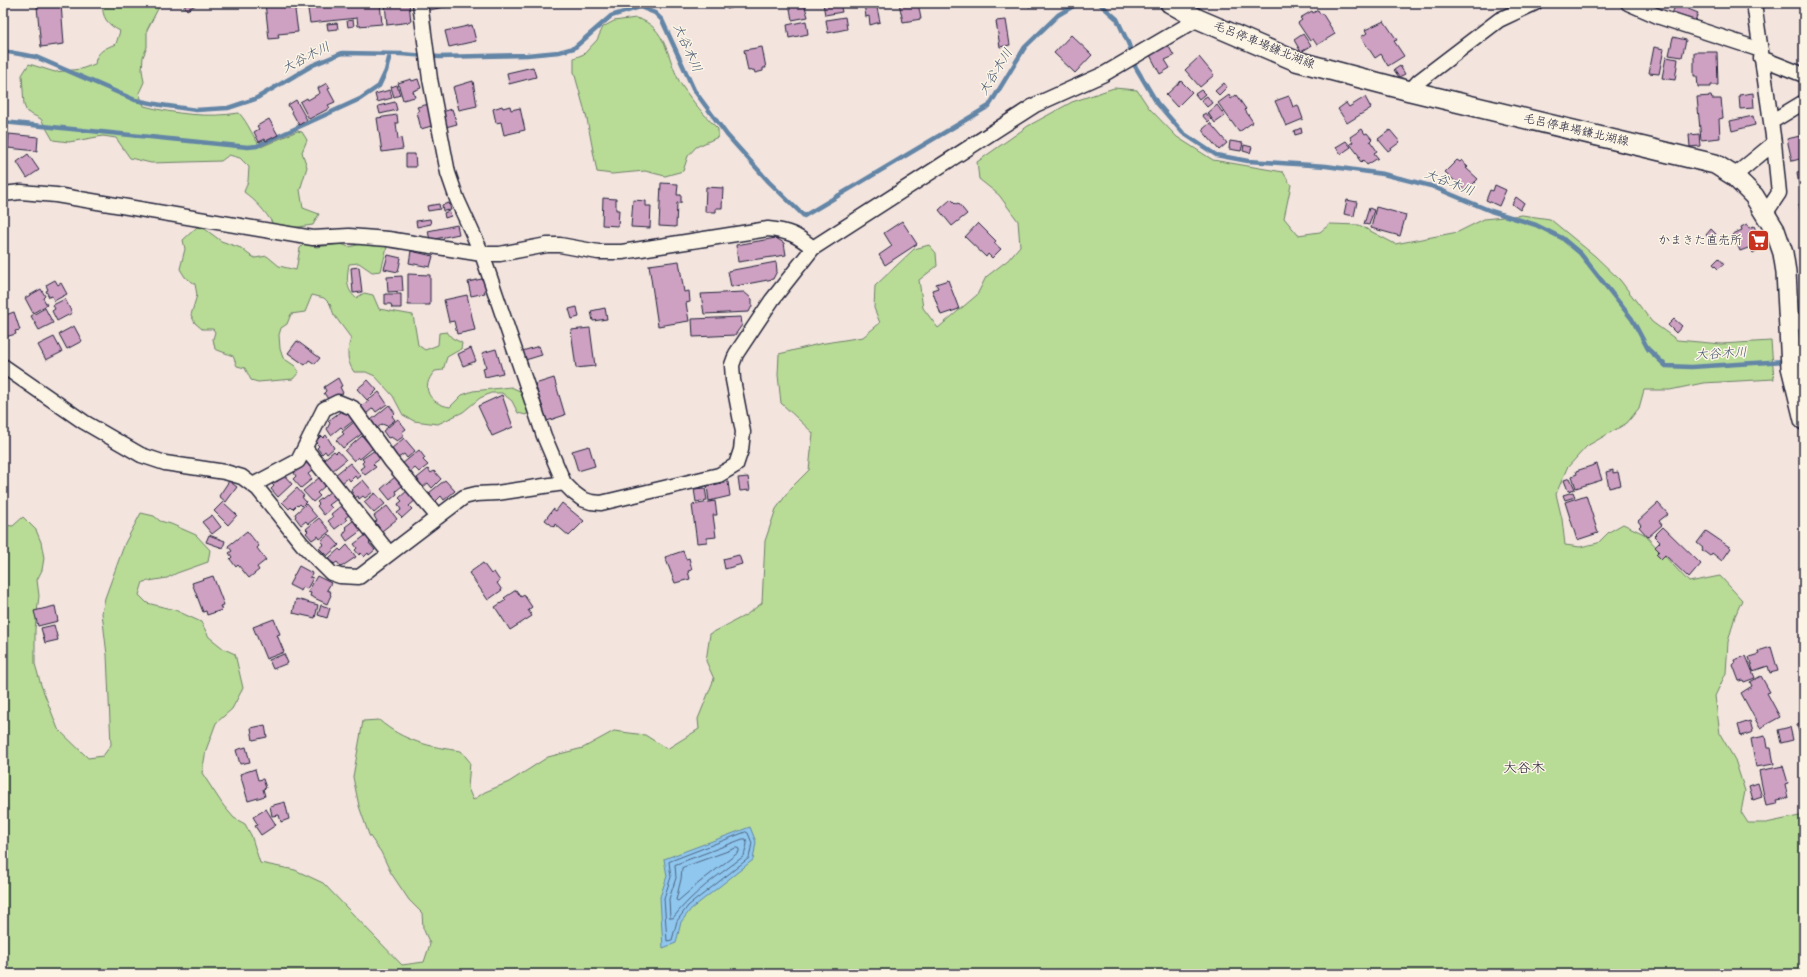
<svg xmlns="http://www.w3.org/2000/svg" width="1807" height="977" font-family="Kalam,'Klee One',sans-serif">
	<style>
		.green { fill: #b8dc96; stroke: #6d7f68 }
		.water { fill: #8fc7ee; stroke: #6385a6 }
		.lines { fill: none; stroke-linecap: round; stroke-linejoin: round }
		.shore { stroke: #4e6483; stroke-width: 1 }
		.stream { stroke: #6385a6; stroke-width: 4.5 }
		.building { fill: #cea1c3; stroke: #22223b }
		.street-casing { stroke: #22223b; stroke-width: 17 }
		.secondary-casing { stroke: #22223b; stroke-width: 22 }
		.street { stroke: #fcf5e5; stroke-width: 14 }
		.secondary { stroke: #fcf5e5; stroke-width: 19 }
		.labels { text-anchor: middle; dominant-baseline: central; stroke-width: 3; stroke-linejoin: round; paint-order: stroke }
		.street-label { font-size: 12px; fill: #22223b; stroke: #fcf5e5 }
		.poi-label { font-size: 12px; fill: #22223b; stroke: #fcf5e5; text-anchor: end }
		.water-label { font-size: 13px; font-style: italic; fill: #435471; stroke: #fcf5e5 }
		.quarter-label { font-size: 14px; fill: #22223b; stroke: #fcf5e5 }
	</style>
	<rect width="100%" height="100%" fill="#f3e4de"/>
	<filter id="ink" filterUnits="userSpaceOnUse"><feTurbulence type="fractalNoise" baseFrequency=".025" numOctaves="2"/><feDisplacementMap in="SourceGraphic" scale="8" xChannelSelector="R" yChannelSelector="G"/><feConvolveMatrix kernelMatrix="1 2 1 2 8 2 1 2 1" color-interpolation-filters="sRGB"/></filter>
	<g filter="url(#ink)">
		<path class="green" d="M103,3H161L147,30V47L143,57L142,70L144,82L139,93L144,106C175,114 208,118 239,113C249,124 252,136 261,147L297,131L302,132L307,140L302,152L307,167L300,190L303,208L319,214L313,225L291,228L273,224C265,211 256,201 244,192L248,181L249,167L240,158L229,155L221,161L151,163L130,158L116,138L103,136L69,142L53,140L41,119L27,112L24,105L22,75L29,64L55,72L81,69L95,64C96,52 105,48 116,44L120,31C108,25 101,17 103,3Z
			M636,18C668,26 667,62 682,86C693,102 704,115 718,129V137L696,147L688,156L683,171L665,176L645,171L612,174L597,172L587,119L574,72V58L584,54L597,40L603,27L614,21Z
			M1114,88L1137,90L1149,108L1177,137L1213,160L1283,172L1291,185L1284,218L1298,235L1320,232L1330,224L1359,225L1395,244L1458,232L1484,219L1522,215L1550,219L1595,256L1620,280L1652,322L1677,340L1721,344L1771,341L1774,379L1703,383L1670,390H1644L1639,408L1627,423L1587,446L1567,468L1556,494L1562,519L1565,545L1580,547L1598,543L1609,532L1623,524L1644,534L1689,582L1720,576L1742,600L1735,616L1728,642L1726,673L1715,696L1720,734L1735,760L1745,791L1741,812L1748,823H1766L1804,815V974H3V525L13,526L23,517L36,530L41,542L44,558L42,570L37,580L39,596L35,629V664L41,685L58,729L88,758L103,756L111,745L107,655L102,613L105,598L125,543L141,513L154,516L160,521L171,524L196,535L210,550L208,562L177,573L167,578L143,582L139,595L147,603L175,610L201,622L209,637L224,649L235,654L243,688L232,709L216,723L206,750L202,773L223,805L234,818L245,824L251,835L260,863L295,870L323,883L402,965L424,962L430,944L423,928L422,913L409,900L391,873L381,852L369,835L359,806L353,777L363,721L379,720C403,741 430,747 461,751L470,762L468,788L473,800L485,792L509,782L548,757L583,748L614,731L645,735L667,749L699,729L698,719L714,679L706,661L710,634L746,615L762,603L765,541L776,509L791,488L809,470L813,433L781,403L778,375L779,354L819,344L863,337L880,323L874,308L875,286L914,249L929,245L936,253L937,266L919,280L923,308L938,328L977,295L986,277L1008,260L1020,246L1018,221L999,195L979,179L977,162L1028,126L1072,102Z
			M197,227L205,229L221,241L241,248L248,254L255,258L267,256L279,266L296,270L300,248L305,243L316,247L341,244L349,247L365,243L387,247L381,271L372,272L359,263L349,264C347,277 345,289 356,298L364,293L373,295L379,309L413,315L418,345L425,350L438,345L439,333L447,332L452,338L462,343L461,349L447,357L443,370L435,371C419,388 430,404 450,407L462,395L473,391L511,387L522,392L529,410L526,415L518,413L512,401L502,393H491L480,398L463,412L438,424L414,421L403,415L393,396L375,376L366,372H354C346,360 347,351 351,338L334,315L330,304L324,298L312,295L305,312L291,314L287,324L281,328L279,335L280,349L283,358L295,366L299,372L293,379L258,382L251,380L245,368L237,366L233,356L215,349L213,339L215,332L213,329H202L195,323L191,315L197,295L195,284L185,277L180,269L185,249L183,240Z"/>
		<path class="water" d="M750,827L756,842L753,860L691,909L681,922L676,943L663,948L660,897L667,876L664,859Z"/>
		<g class="lines">
			<path class="shore" d="M746,832L748,833L752,843L749,858L688,906L677,921L672,940L667,941L664,898L671,877L669,862Z
				M743,839H746L747,844L744,856C719,875 693,892 673,918H670L669,899L676,878L675,865Z
				M737,848L739,849V852L700,882L678,901L676,900L681,879L682,868Z"/>
			<path class="stream" d="M1099,3L1117,19L1129,45L1135,66L1157,103L1183,133L1216,155L1248,161L1326,166L1383,174L1431,186L1491,211L1536,225L1562,238L1580,253L1632,319L1648,349L1666,366L1691,367L1786,361
				M3,51L36,57L135,100L161,105L196,110L228,108L255,99L313,65L342,53L401,54L439,57L527,55L559,52L574,48L611,16L640,7L655,13L662,20L694,90L727,135L769,182L804,216L989,106L1025,47L1058,15L1075,5L1084,3
				M3,122L248,147L257,146L360,99L379,86L386,71L390,54"/>
		</g>
		<path class="building" d="M36,3H57L37,5Z
			M183,3H199L187,10Z
			M265,3H380L382,24L358,26L357,18L310,23L308,9L295,10L298,32L278,34L279,38L269,39Z
			M385,3H409L411,22L387,25Z
			M427,3H449L450,6L429,10Z
			M725,3H744V5L727,9Z
			M789,3H804L808,17L792,20Z
			M823,3H840L842,12L825,15Z
			M876,3L880,22L870,25L869,16L866,17L864,4Z
			M899,3H918L921,19L903,22Z
			M1028,3H1040L1029,7Z
			M61,4L64,44L41,47L37,7Z
			M1676,4L1698,13L1693,26L1671,16Z
			M1318,10L1320,14L1322,13L1335,34L1317,45L1313,39L1310,41L1298,23L1302,20L1300,18L1312,11L1313,13Z
			M845,17L847,29L828,33L826,20Z
			M353,20L354,26L348,27L347,21Z
			M1006,20L1010,45L1000,47L996,21Z
			M806,21L808,34L789,38L787,25Z
			M1384,21L1397,40L1394,41L1404,56L1388,66L1381,54L1375,58L1361,37L1367,33L1365,30Z
			M337,23L338,29L328,30L327,24Z
			M472,25L476,41L449,47L445,31Z
			M1303,34L1311,46L1301,52L1294,40Z
			M1071,35L1092,55L1075,73L1054,53Z
			M1673,37L1686,40L1682,57L1669,55Z
			M1168,45L1174,56L1165,60L1170,68L1160,74L1150,55Z
			M762,47L766,68H763V71L755,73L754,70L748,71L744,50Z
			M1654,47L1664,49L1659,74L1649,73Z
			M1694,52H1717L1718,85H1711V87H1698L1697,76H1694Z
			M1199,57L1214,75L1200,87L1185,70Z
			M1666,57L1678,59L1675,80L1662,78Z
			M1400,66L1405,74L1399,77L1394,70Z
			M533,67L536,77L509,84L507,73Z
			M411,79L412,81L418,79L421,88L413,91L415,97L403,100L398,83Z
			M473,81L477,106L459,110L453,87Z
			M1181,81L1192,92L1177,107L1166,95Z
			M327,83L330,88L328,89L335,102L328,105L330,108L309,119L300,102L307,98L308,100L320,93L318,88Z
			M1224,83L1227,87L1219,95L1215,91Z
			M397,85L400,95L394,97L391,87Z
			M390,90L392,98L377,102L375,94Z
			M1201,90L1205,94L1199,99L1195,94Z
			M1753,93L1754,108L1740,109L1739,95Z
			M1229,95L1231,99L1236,95L1246,109L1245,110L1253,122L1239,132L1218,103Z
			M1207,96L1212,103L1207,107L1201,100Z
			M1289,96L1293,107L1298,105L1303,119L1286,126L1275,101Z
			M1711,96L1712,99H1721L1723,118L1719,119L1720,138L1701,140L1697,97Z
			M1365,97L1371,108L1347,123L1338,109L1346,103L1349,107Z
			M296,100L307,120L299,125L288,105Z
			M395,102L397,110L380,114L378,106Z
			M429,104L435,125L421,129L417,112L419,111L417,107Z
			M1217,105L1225,116L1215,123L1208,113Z
			M502,106L503,108L510,106L511,110L520,108L525,130L504,135L501,122L496,123L493,109Z
			M452,109L457,124L446,127L442,112Z
			M1206,113L1211,119L1208,122L1202,115Z
			M397,115L398,123H396L398,139L401,138L403,149L382,152L377,118Z
			M1753,116L1755,125L1732,131L1730,121Z
			M269,119L278,135L266,141L265,139L259,142L254,132L259,129L257,126Z
			M1210,123L1227,143L1219,150L1202,130Z
			M1301,128L1302,133L1295,135L1294,131Z
			M1362,129L1365,134L1367,133L1372,139L1370,141L1377,151L1374,153L1378,158L1367,165L1363,160L1361,162L1358,158L1360,157L1350,144L1353,142L1350,137Z
			M1390,130L1400,142L1388,151L1378,139Z
			M9,134L38,137L37,151L8,148Z
			M1699,134L1700,146L1690,147L1689,135Z
			M1804,135V158L1792,161L1787,139Z
			M1230,141L1243,143L1241,151L1229,149Z
			M1346,141L1351,147L1341,154L1336,147Z
			M1244,145L1252,147L1250,153L1243,151Z
			M28,154L39,170L27,178L17,162Z
			M406,154H415L416,167H406Z
			M1457,160L1460,162L1462,160L1468,167L1466,168L1478,179L1466,191L1445,172Z
			M1804,171V186H1799L1797,172Z
			M661,183L678,184L677,195H681V203H677L676,227L659,226Z
			M1495,185L1506,190L1499,206L1486,200L1490,190L1493,191Z
			M706,187L723,188L722,208H716V212H705Z
			M1516,197L1524,203L1520,210L1512,204Z
			M603,198L616,199V210H619L618,226L602,225Z
			M951,199L956,204L958,203L967,214L952,226L939,210Z
			M633,200L646,201V206H651L650,228L631,227Z
			M1347,200L1357,202L1354,216L1344,214Z
			M449,203L451,210L443,211L442,205Z
			M1804,203V212H1801L1799,204Z
			M439,204L440,209L428,211L427,206Z
			M1376,207L1406,215L1400,236L1371,228Z
			M1369,208L1374,210L1369,225L1364,224Z
			M449,211L451,216L445,218L444,213Z
			M430,219L431,224L417,227L416,221Z
			M902,221L917,244L885,265L879,255L892,246L884,233Z
			M978,223L996,241L994,243L1001,249L992,258L988,254L986,257L965,237Z
			M1747,224L1749,228L1754,226L1763,247L1753,253L1751,247L1740,251L1733,234L1742,230L1741,227Z
			M457,225L459,234L430,240L428,231Z
			M1711,229L1716,234L1711,240L1706,235Z
			M776,238L784,243L786,255L738,262L736,245Z
			M411,251L433,256L430,267L409,263Z
			M388,255L401,258L398,272L384,269Z
			M1719,258L1724,264L1718,269L1713,264Z
			M679,261L684,292L689,291L690,302L686,303L689,321L658,326L649,265Z
			M776,262L777,271L773,279L731,287L728,271Z
			M359,267L362,292L353,293L351,268Z
			M408,274L430,275V305H408Z
			M402,276L403,291L388,292L387,277Z
			M486,278L488,289L484,290L485,293L471,296L468,282Z
			M55,280L58,285L61,283L67,294L54,301L52,296L49,297L46,291L48,290L46,285Z
			M948,280L959,309L941,315L932,290L938,288L936,284Z
			M41,289L45,296L43,298L47,305L33,313L25,298Z
			M744,292L752,299V306L749,312L704,314L701,294Z
			M385,294H401V308H392L391,304H385Z
			M467,295L475,330L457,334L454,321L449,322L444,300Z
			M65,299L72,313L57,321L52,311L55,309L53,305Z
			M577,307L579,317L572,319L569,309Z
			M45,308L53,323L39,330L31,316Z
			M605,308L607,319L593,321L591,311Z
			M14,312L20,330L15,331L16,334L5,337L3,330V316Z
			M741,317L742,325L735,335L693,337L692,319Z
			M1674,319L1682,326L1676,333L1668,325Z
			M74,326L82,341L67,349L59,334Z
			M590,328L595,366L576,368L571,330Z
			M54,337L62,352L46,360L38,345Z
			M297,341L320,358L315,364L309,360L305,365L288,353Z
			M539,346L542,355L522,361L519,352Z
			M471,348L476,361L463,366L458,354Z
			M496,349L503,373L485,377L483,368L486,367L482,353Z
			M338,378L342,386L340,387L343,393L330,402L324,393L326,391L324,387Z
			M554,378L565,415L547,421L535,384Z
			M368,380L377,390L367,400L357,389Z
			M379,392L387,404L376,412L373,408L366,414L360,407Z
			M502,395L513,427L492,436L478,406Z
			M389,405L395,413L392,416L395,420L387,426L382,424L377,428L371,420Z
			M344,409L353,421L343,429L341,427L331,435L327,429L330,423L328,421Z
			M398,419L406,429L402,432L404,436L397,441L391,437L388,438L383,431Z
			M354,422L363,433L343,448L336,440L344,434L342,432Z
			M326,435L334,448L327,454L325,451L322,454L317,448L319,446L315,442L321,436L323,438Z
			M362,436L373,448L360,459L358,457L354,461L345,451Z
			M404,438L415,451L407,458L404,454L398,458L391,449Z
			M589,446L595,466L578,471L572,451Z
			M375,450L381,458L373,464L376,467L365,475L360,469L364,466L362,463L364,461L362,459Z
			M419,450L425,458L423,460L428,465L419,472L415,468L409,473L402,464Z
			M334,451L336,453L338,451L346,460L332,471L323,460Z
			M306,462L313,470L308,474L312,479L301,488L293,479L296,476L294,473Z
			M350,463L361,476L357,479L355,476L350,481L348,478L342,483L335,475Z
			M1597,464L1602,480L1576,488L1572,476L1577,474L1576,471Z
			M428,469L431,473L434,471L441,479L432,488L428,483L422,488L418,483L419,481L417,478Z
			M1613,470V473L1618,472L1621,485L1609,488L1606,472Z
			M284,475L292,484L278,497L271,489L274,486L271,483L275,480L277,482Z
			M320,477L326,485L317,493L320,496L313,502L303,491Z
			M395,477L402,486L396,491L397,494L390,500L381,489Z
			M748,477L750,490L740,491L738,478Z
			M1570,478L1575,489L1568,491L1564,480Z
			M363,480L373,492L365,498L363,496L359,499L358,496L355,498L351,490Z
			M445,480L455,491L444,500L441,496L434,503L429,498L432,496L429,493Z
			M229,481L237,487L226,502L219,496Z
			M728,482L730,496L709,501L707,486Z
			M297,488L304,496L302,497L306,502L302,506L300,504L298,506L297,505L293,509L291,507L289,509L282,502Z
			M705,488L707,500L696,502L694,489Z
			M408,490L417,499L409,506L412,509L402,518L397,513L401,510L398,504L402,501L399,498Z
			M331,491L337,499L329,505L332,508L324,515L317,506L319,504L317,502Z
			M1573,492L1575,497L1565,500L1563,495Z
			M375,493L385,504L374,513L364,502Z
			M1586,495L1598,533L1577,540L1565,502Z
			M715,501L717,515H713L716,537L707,538V542L697,543L692,505Z
			M223,502L237,515L228,525L214,511Z
			M562,503L584,521L569,536L555,524L554,527L545,520L553,509L556,511Z
			M1658,503L1668,514L1659,521L1662,525L1648,537L1639,527L1641,525L1638,521Z
			M3,504L8,509L3,515Z
			M306,504L317,517L308,524L306,521L301,525L295,517L296,516L295,514Z
			M342,505L350,514L345,518L347,520L335,529L328,521L333,517L331,514Z
			M387,506L397,519L382,531L375,522L377,521L374,516Z
			M212,515L221,527L212,534L202,522Z
			M319,518L330,531L320,539L318,536L312,540L306,533L308,531L306,529Z
			M354,520L362,530L347,541L343,535L347,529L345,527Z
			M1663,527L1701,564L1689,578L1665,555L1661,559L1656,554L1659,551L1655,547L1660,542L1654,536Z
			M247,531L259,546L257,548L266,560L257,567L259,570L249,578L238,565L236,567L230,559L232,557L229,553L232,551L228,546Z
			M1706,531L1731,548L1722,561L1712,553L1710,556L1702,550L1703,548L1697,543Z
			M329,534L339,545L327,556L319,548L324,544L321,541Z
			M209,535L225,541L223,548L206,542Z
			M366,535L371,541L369,543L375,550L369,555L368,553L364,557L361,553L359,555L355,550L357,548L354,544Z
			M347,545L356,557L341,567L337,562L334,564L329,558L339,549L341,551Z
			M683,551L686,559L689,558L692,570L688,571L690,579L675,583L665,557Z
			M739,555L742,564L725,569L723,559Z
			M483,563L491,574L494,572L500,581L497,583L502,590L488,600L469,573Z
			M299,566L312,573L310,577L313,578L307,589L303,587L301,591L289,585Z
			M213,576L224,605L220,606L222,610L207,615L206,611L203,612L192,583Z
			M317,576L331,583L327,590L331,592L330,594L331,595L327,604L310,596L311,593L308,592Z
			M516,590L521,597L524,595L532,607L528,610L532,616L510,630L495,607L506,600L504,598Z
			M296,599L318,605L315,618L293,613Z
			M321,605L330,608L327,618L318,615Z
			M55,606L58,621L38,626L34,611Z
			M274,619L280,634L277,635L284,652L266,659L253,627Z
			M54,625L58,640L45,643L41,628Z
			M1771,647L1778,671L1770,673L1768,666L1753,671L1749,657L1759,654L1758,651Z
			M284,654L288,663L273,669L269,660Z
			M1746,656L1755,678L1744,682L1743,680L1739,681L1733,665L1735,663L1734,660Z
			M1761,676L1770,692L1767,693L1780,717L1760,728L1741,693L1752,686L1750,682Z
			M1750,721L1753,732L1741,736L1738,725Z
			M1804,723V735L1800,736L1797,725Z
			M265,725L267,737L253,740L251,728Z
			M1790,727L1793,740L1781,743L1778,730Z
			M1765,736L1767,748H1771L1774,764L1756,767L1751,739Z
			M246,747L250,762L240,764L236,750Z
			M1783,766L1788,783L1785,784L1788,798L1776,800L1777,804L1766,806L1759,771Z
			M255,769L258,780L263,779L266,788L263,789L265,796L248,801L240,774Z
			M1758,783L1762,797L1753,800L1749,786Z
			M285,802L289,819L281,822L279,815L272,816L270,806Z
			M266,809L276,825L261,835L255,826L258,825L253,817Z"/>
		<g class="lines">
			<defs>
				<path id="street" d="M420,3L430,79L448,173L457,199L482,254L544,436L564,483L574,493L582,499L591,502L601,503L719,475L736,465L741,450L743,432L733,380L732,365L736,354L772,300L813,248L1035,105L1104,74L1198,19
					M1628,3L1660,17L1761,50
					M1754,3L1774,143L1779,193L1765,214
					M1761,58L1804,75
					M1410,91L1419,81L1499,20L1535,3
					M1771,122L1804,102
					M1734,176L1774,143
					M3,194L21,192L56,195L313,238L349,236L388,239L482,254H500L547,245H560L598,252H622L768,229C789,231 797,235 813,248
					M1788,320H1796L1804,324
					M3,366L84,422L141,455L165,463L225,472L242,477L258,489L302,544L331,573L340,576L359,577L464,497L476,494L497,493L564,483
					M305,448L389,553
					M253,485L298,461L324,409L338,402L353,408L391,461L438,517"/>
				<path id="secondary" d="M1170,3L1198,19L1296,61L1410,91L1715,164L1734,176L1754,196L1775,230L1783,253L1786,272L1791,367L1804,420"/>
			</defs>
			<use href="#street" class="street-casing"/>
			<use href="#secondary" class="secondary-casing"/>
			<use href="#street" class="street"/>
			<use href="#secondary" class="secondary"/>
		</g>
	</g>
	<defs>
		<symbol id="supermarket-square" viewBox="-11 -11 22 22"><rect x="-9" y="-9" width="18" height="18" rx="4" fill="#c8321e" stroke="#fcf5e5"/><path d="M-6-5.5h2.5l.6 2H6L4.5 2H-2.5L-4.4-4H-6ZM-1.5 3.2a1.3 1.3 0 1 0 .1 0ZM3 3.2a1.3 1.3 0 1 0 .1 0Z" fill="#fff"/></symbol>
	</defs>
	<g fill-rule="evenodd">
		<use href="#supermarket-square" x="1746" y="228" width="25" height="25"/>
	</g>
	<g class="labels">
		<g class="street-label">
			<text transform="translate(1264 45) rotate(22)">毛呂停車場鎌北湖線</text>
			<text transform="translate(1576 130) rotate(13)">毛呂停車場鎌北湖線</text>
		</g>
		<g class="poi-label">
			<text x="1742" y="240">かまきた直売所</text>
		</g>
		<g class="water-label">
			<text transform="translate(687 48) rotate(66)">大谷木川</text>
			<text transform="translate(306 58) rotate(-27)">大谷木川</text>
			<text transform="translate(996 72) rotate(-58)">大谷木川</text>
			<text transform="translate(1449 183) rotate(21)">大谷木川</text>
			<text transform="translate(1721 354) rotate(-3)">大谷木川</text>
		</g>
		<g class="quarter-label">
			<text x="1524" y="768">大谷木</text>
		</g>
	</g>
	<rect width="1807" height="977" fill="none" stroke="#fcf5e5" stroke-width="16"/>
	<rect x="8" y="8" width="1791" height="961" fill="none" stroke="#22223b" stroke-width="1.5" filter="url(#ink)"/>
</svg>
